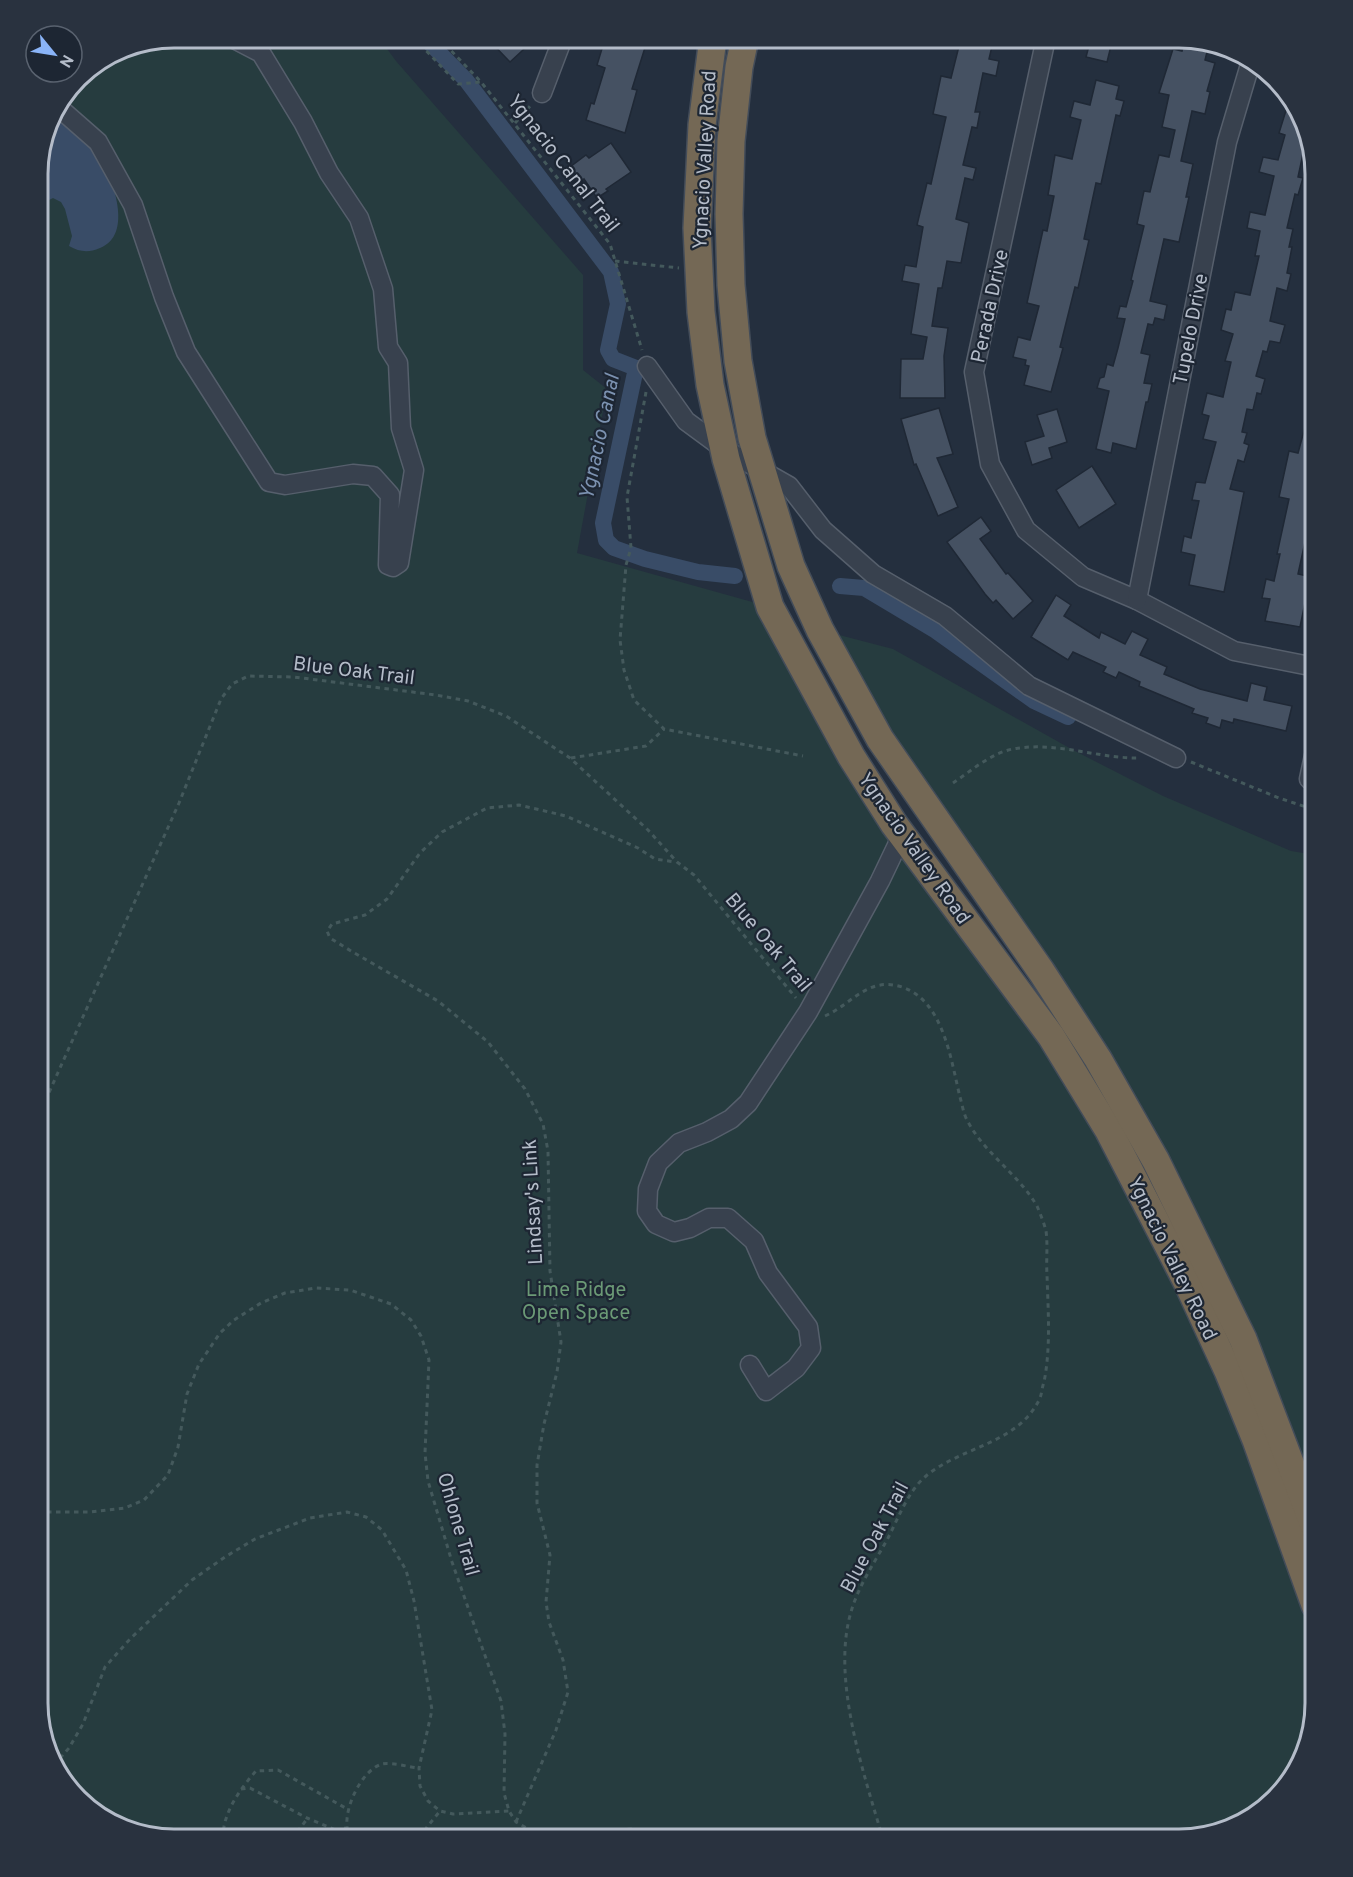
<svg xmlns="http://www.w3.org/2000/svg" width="1353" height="1877" viewBox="0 0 1353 1877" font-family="Overpass,sans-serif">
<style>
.green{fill:#263c3f}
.water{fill:#394c67}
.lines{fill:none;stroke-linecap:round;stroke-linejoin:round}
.canal{stroke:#394c67;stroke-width:16}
.building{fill:#455162;stroke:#1f2835;stroke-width:1.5}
.minor-casing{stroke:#565f6c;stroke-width:21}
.highway-casing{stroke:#434c59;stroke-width:30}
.path{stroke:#44595c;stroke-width:3;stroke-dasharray:4.5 4.5;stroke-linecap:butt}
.minor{stroke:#38414e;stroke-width:18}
.highway{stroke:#746855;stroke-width:27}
.labels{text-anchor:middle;stroke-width:4.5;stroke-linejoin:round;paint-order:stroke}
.street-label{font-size:20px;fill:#b4bcc9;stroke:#1d2633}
.park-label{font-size:20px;fill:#6b9a76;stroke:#1d2633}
.water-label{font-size:21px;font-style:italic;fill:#7c92b1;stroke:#1d2633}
.rim{fill:none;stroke:#b4bcc9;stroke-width:3}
</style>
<rect width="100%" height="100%" fill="#242f3e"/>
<g class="green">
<path d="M 174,38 L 379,38 L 396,61 L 583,275 L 583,370 L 607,389 L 577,553 L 770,607 L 809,679 L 1109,1131 L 1315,1605 L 1315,1704 L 1297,1771 L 1248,1821 L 1180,1839 L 165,1839 L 105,1821 L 56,1772 L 38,1703 L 38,164 L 52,113 L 84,72 L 122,48 Z"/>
<path d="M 820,630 L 893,649 L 1073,750 L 1163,796 L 1291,851 L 1315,855 L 1315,1528 L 1187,1221 Z"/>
</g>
<path class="water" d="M 52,113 C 63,123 94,146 100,157 C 113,179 134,235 100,248 C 88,253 80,252 69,246 L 72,236 L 65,209 L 61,202 L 53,198 L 49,200 L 38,193 L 38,164 Z"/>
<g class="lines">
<g class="canal">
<path d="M 425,38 L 466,80 L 611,272 L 618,304 L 608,350 L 613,359 L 636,368 L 603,523 L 606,540 L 614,548 L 645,559 L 698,572 L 735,576"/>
<path d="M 840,586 L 864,588 L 936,631 L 1034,701 L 1068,717"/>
</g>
</g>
<g class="building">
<path d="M 487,38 L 536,38 L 510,62 Z"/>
<path d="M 618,38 L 648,38 L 632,89 L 637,90 L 625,133 L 586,120 L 591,103 L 594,104 L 605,68 L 597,65 L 604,42 L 616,46 Z"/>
<path d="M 961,38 L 994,38 L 989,59 L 999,61 L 996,76 L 983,73 L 975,112 L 980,112 L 977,128 L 972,127 L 963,165 L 976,168 L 973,180 L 965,178 L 956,219 L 969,223 L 961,263 L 947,261 L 942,288 L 938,288 L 932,326 L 948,328 L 944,356 L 945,398 L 900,398 L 901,359 L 923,359 L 927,337 L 911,334 L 919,284 L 902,281 L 905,265 L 916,267 L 923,227 L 917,225 L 927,183 L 931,184 L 946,117 L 933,114 L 941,76 L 951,78 Z"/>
<path d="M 1091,38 L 1113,38 L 1107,62 L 1086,57 Z"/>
<path d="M 1185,39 L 1191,41 L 1191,39 L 1209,44 L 1205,60 L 1215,63 L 1207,91 L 1210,92 L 1205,114 L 1192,111 L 1181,161 L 1193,164 L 1186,197 L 1189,197 L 1179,242 L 1164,239 L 1150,301 L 1167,305 L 1164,320 L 1155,318 L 1153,325 L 1148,324 L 1141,353 L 1150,355 L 1144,383 L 1152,384 L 1148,402 L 1146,402 L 1136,449 L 1113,443 L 1111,453 L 1096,449 L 1109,391 L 1097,388 L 1100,378 L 1104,377 L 1107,364 L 1113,366 L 1118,348 L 1125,319 L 1117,318 L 1120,306 L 1126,307 L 1133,281 L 1131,280 L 1144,226 L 1137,224 L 1144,191 L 1150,192 L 1159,155 L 1169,157 L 1175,130 L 1162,127 L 1169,95 L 1159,93 L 1173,49 L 1182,51 Z"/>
<path d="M 1096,80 L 1119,86 L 1116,99 L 1124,101 L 1120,116 L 1116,115 L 1101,184 L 1096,183 L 1084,239 L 1089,240 L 1078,288 L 1075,287 L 1060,347 L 1063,348 L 1051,392 L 1024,385 L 1029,366 L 1025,365 L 1026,360 L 1013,357 L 1018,337 L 1030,340 L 1039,306 L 1027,303 L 1043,230 L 1047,231 L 1054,196 L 1048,195 L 1055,155 L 1072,159 L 1081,120 L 1070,117 L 1074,101 L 1090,105 Z"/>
<path d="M 1288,104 L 1298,107 L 1306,140 L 1298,177 L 1303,178 L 1298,195 L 1295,194 L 1287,228 L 1293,229 L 1289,247 L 1292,247 L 1287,273 L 1291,274 L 1287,291 L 1277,288 L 1270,321 L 1285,325 L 1280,343 L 1270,341 L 1267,352 L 1263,351 L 1256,376 L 1265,379 L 1261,394 L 1257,393 L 1253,410 L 1247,409 L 1242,432 L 1247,433 L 1244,443 L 1249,445 L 1244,462 L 1238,460 L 1230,489 L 1244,492 L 1224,592 L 1189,585 L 1195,555 L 1181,552 L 1184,536 L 1191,538 L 1199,501 L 1192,500 L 1196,482 L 1205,483 L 1216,442 L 1203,439 L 1209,416 L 1202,414 L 1207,393 L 1223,397 L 1231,362 L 1225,361 L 1233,334 L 1221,330 L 1226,309 L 1231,310 L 1235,292 L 1250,295 L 1259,256 L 1255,256 L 1260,231 L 1247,228 L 1250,212 L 1265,215 L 1274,176 L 1259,172 L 1263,157 L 1278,160 L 1285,135 L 1279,133 Z"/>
<path d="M 611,143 L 631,172 L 606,189 L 608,191 L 597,198 L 584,179 L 581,182 L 570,167 L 586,155 L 589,158 Z"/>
<path d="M 1311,405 L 1316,405 L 1316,492 L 1311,514 L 1316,515 L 1316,535 L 1307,533 L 1298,574 L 1316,578 L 1316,583 L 1313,594 L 1307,593 L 1300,627 L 1265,621 L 1270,599 L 1262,598 L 1266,579 L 1274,581 L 1280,554 L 1277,554 L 1289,499 L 1279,497 L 1289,451 L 1298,453 Z"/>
<path d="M 939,408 L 953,454 L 937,458 L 958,507 L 938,516 L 916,464 L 914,465 L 901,419 Z"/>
<path d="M 1057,409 L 1067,442 L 1049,448 L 1052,458 L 1032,465 L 1025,442 L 1044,436 L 1037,415 Z"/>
<path d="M 1092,466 L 1116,504 L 1079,528 L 1056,490 Z"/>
<path d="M 981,517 L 991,531 L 980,539 L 1006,574 L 1008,573 L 1033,601 L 1013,619 L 996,600 L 993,603 L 985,594 L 947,542 Z"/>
<path d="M 1056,595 L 1071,605 L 1064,616 L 1099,638 L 1101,632 L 1125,644 L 1132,631 L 1148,639 L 1140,655 L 1167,667 L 1164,674 L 1200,689 L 1247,701 L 1251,683 L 1267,687 L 1264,700 L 1292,706 L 1286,731 L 1234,719 L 1233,723 L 1222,720 L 1220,728 L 1206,723 L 1208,718 L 1192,713 L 1194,709 L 1139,686 L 1140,682 L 1119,672 L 1116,678 L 1103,672 L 1106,667 L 1073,652 L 1068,660 L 1031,637 Z"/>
</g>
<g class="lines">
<defs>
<g id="minor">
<path d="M 1046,38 L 974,372 L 990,464 L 1026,530 L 1083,577 L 1137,600 L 1234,651 L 1315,667"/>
<path d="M 542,93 L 561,43 L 559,38"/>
<path d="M 57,106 L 98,142 L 133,205 L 164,297 L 186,352 L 269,482 L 285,485 L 353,474 L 373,476 L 390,495 L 388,565 L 393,567 L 399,563 L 414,470 L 401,428 L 398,363 L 388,347 L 383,289 L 359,218 L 329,173 L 303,122 L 261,53 L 232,38"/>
<path d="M 647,366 L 686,421 L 724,449 L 789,486 L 823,530 L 873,574 L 945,616 L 1029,686 L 1176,758"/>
<path d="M 1137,600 L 1227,142 L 1249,68 L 1253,62"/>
<path d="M 1309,779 L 1315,751"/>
<path d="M 750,1365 L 766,1391 L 796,1368 L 811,1348 L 808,1327 L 768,1273 L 754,1241 L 728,1218 L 709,1218 L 690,1228 L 674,1232 L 656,1224 L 647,1211 L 648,1189 L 658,1163 L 679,1143 L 707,1132 L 731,1119 L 748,1103 L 808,1012 L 880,881 L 902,835"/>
</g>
<g id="highway">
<path d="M 713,38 L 702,125 L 697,228 L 701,312 L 710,385 L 726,459 L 770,607 L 851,756 L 894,824 L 1051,1036 L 1109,1131 L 1188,1284 L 1228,1371 L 1256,1440 L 1315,1605"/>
<path d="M 745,38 L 739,67 L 731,141 L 729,214 L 731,285 L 738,361 L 752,438 L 791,566 L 820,630 L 880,739 L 1041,971 L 1098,1059 L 1156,1161 L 1243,1339 L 1315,1528"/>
</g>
</defs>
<use href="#minor" class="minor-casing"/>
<use href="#highway" class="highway-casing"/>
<g class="path">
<path d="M 414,38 L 458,84 L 481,82"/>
<path d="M 439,38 L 481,82 L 610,244 L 642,350"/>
<path d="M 515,123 L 531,105"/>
<path d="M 615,261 L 679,268"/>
<path d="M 646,392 L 627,497 L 631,548 L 626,565 L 620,640 L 624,670 L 634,700 L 664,729 L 803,756"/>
<path d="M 571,758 L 646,746 L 664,729"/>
<path d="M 1191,762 L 1279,798 L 1315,810"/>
<path d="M 953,783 C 971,771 991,753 1013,749 C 1055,741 1096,758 1137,758"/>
<path d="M 825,1016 C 852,1004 868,976 902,987 C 944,1001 951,1061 960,1097 C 962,1104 963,1111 966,1118 C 983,1153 1017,1172 1037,1206 C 1040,1213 1044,1223 1046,1231 C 1048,1245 1046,1261 1047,1274 C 1048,1310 1051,1347 1044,1382 C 1042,1387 1042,1393 1040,1398 C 1019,1444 962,1446 926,1476 C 908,1491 898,1519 887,1540 C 874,1563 858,1587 851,1612 C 831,1679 864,1774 883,1839"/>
<path d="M 38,1117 L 179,803 L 221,699 L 232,684 L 248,676 L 294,677 L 436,695 L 468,701 L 506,716 L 570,758 L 648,830 L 677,862 L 694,875 L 796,998"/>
<path d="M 38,1512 L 90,1512 L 125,1508 L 144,1500 L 168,1475 L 178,1447 L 187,1394 L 199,1364 L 220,1333 L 234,1320 L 261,1303 L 285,1293 L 315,1288 L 350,1290 L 391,1304 L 411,1320 L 421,1336 L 429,1360 L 425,1453 L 428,1481 L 452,1562 L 501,1701 L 505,1734 L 504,1793 L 509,1811 L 516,1822 L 535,1833 L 554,1834 L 633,1829 L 677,1839"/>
<path d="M 54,1765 L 69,1748 L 83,1724 L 105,1667 L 130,1639 L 192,1580 L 225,1557 L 255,1539 L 310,1518 L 347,1512 L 366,1517 L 382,1530 L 406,1570 L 414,1601 L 432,1710 L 419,1768 L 420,1786 L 428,1801 L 440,1811 L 453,1814 L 509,1811"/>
<path d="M 241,1789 L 250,1788 L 307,1818 L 343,1833"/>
<path d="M 516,1822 L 556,1730 L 568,1692 L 563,1660 L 549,1622 L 546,1602 L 550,1555 L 537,1503 L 537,1465 L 544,1424 L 557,1372 L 561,1342 L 550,1271 L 548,1151 L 543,1124 L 525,1089 L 488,1042 L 438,1001 L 351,951 L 330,938 L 327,931 L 332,924 L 365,915 L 387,899 L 420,853 L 442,832 L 487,808 L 519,805 L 566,816 L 638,848 L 655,859 L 675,862"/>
<path d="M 223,1839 C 222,1814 240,1789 256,1771 L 278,1770 L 349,1810"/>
<path d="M 292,1839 L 307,1819"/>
<path d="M 340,1839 L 346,1827"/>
<path d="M 351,1839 C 349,1835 347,1830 347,1826 C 345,1806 362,1770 382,1764 C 392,1762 408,1767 419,1768"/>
<path d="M 421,1839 L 427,1827 L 440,1811"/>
</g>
<use href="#minor" class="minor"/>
<use href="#highway" class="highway"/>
</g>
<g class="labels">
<g class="street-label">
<text transform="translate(704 160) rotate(-87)" y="7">Ygnacio Valley Road</text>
<text transform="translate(564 163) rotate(52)" y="7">Ygnacio Canal Trail</text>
<text transform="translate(989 306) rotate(-78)" y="7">Perada Drive</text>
<text transform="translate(1190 329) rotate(-79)" y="7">Tupelo Drive</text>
<text transform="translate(354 670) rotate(7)" y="7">Blue Oak Trail</text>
<text transform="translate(915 848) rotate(55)" y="7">Ygnacio Valley Road</text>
<text transform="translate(769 942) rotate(50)" y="7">Blue Oak Trail</text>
<text transform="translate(532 1202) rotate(-93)" y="7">Lindsay's Link</text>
<text transform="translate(1173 1258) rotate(64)" y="7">Ygnacio Valley Road</text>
<text transform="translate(459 1524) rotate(74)" y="7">Ohlone Trail</text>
<text transform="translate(874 1537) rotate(-62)" y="7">Blue Oak Trail</text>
</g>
<g class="park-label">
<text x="576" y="1296">Lime Ridge<tspan x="576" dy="23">Open Space</tspan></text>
</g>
<g class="water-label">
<text transform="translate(599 437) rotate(-78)" y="7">Ygnacio Canal</text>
</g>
</g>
<path d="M0 0H1353V1877H0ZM174 48H1179A126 126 0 0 1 1305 174V1703A126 126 0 0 1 1179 1829H174A126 126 0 0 1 48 1703V174A126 126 0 0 1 174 48Z" fill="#29323f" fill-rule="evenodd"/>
<path class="rim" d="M174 48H1179A126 126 0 0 1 1305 174V1703A126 126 0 0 1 1179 1829H174A126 126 0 0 1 48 1703V174A126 126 0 0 1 174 48Z"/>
<g transform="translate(54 54) rotate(120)"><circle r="28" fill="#1d2633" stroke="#59626f" stroke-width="1.5"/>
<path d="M0-4.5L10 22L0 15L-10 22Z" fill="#8ab4f8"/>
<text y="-9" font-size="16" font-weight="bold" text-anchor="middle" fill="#b4bcc9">N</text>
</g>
</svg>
